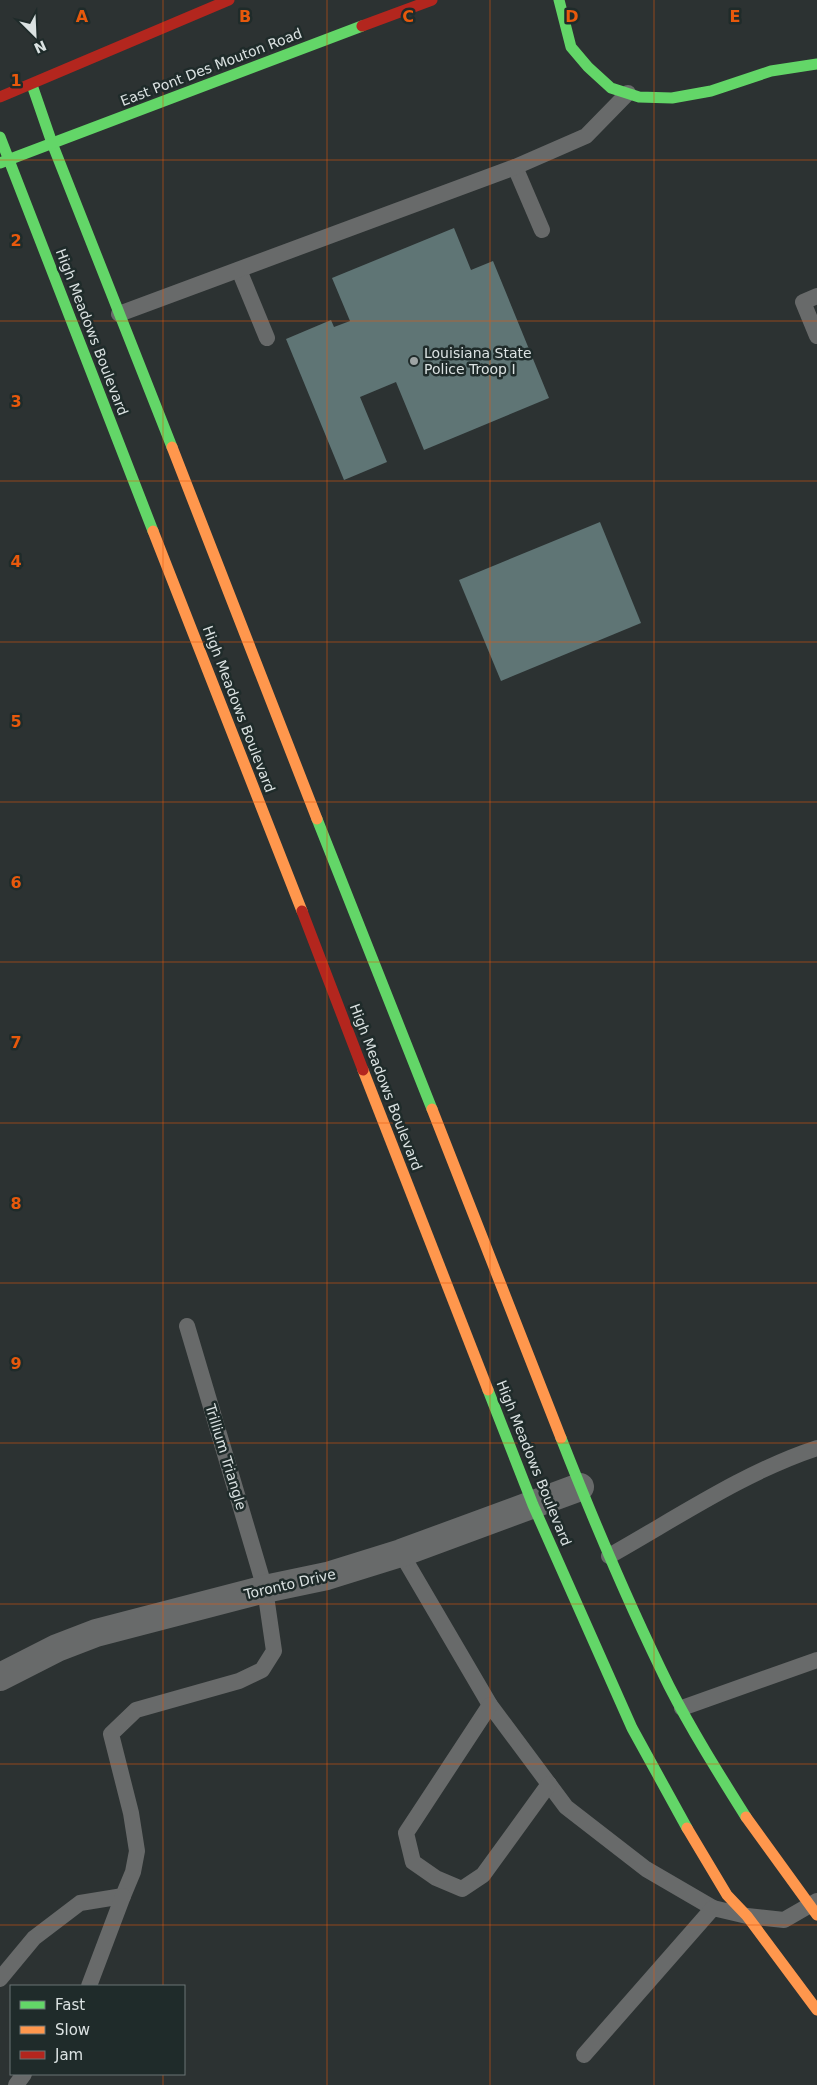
<svg xmlns="http://www.w3.org/2000/svg" width="817" height="2085" viewBox="0 0 817 2085" font-family="'DejaVu Sans',sans-serif">
<style>
.building{fill:#5f7575}
.lines{fill:none;stroke-linecap:round;stroke-linejoin:round}
.lane{stroke:#686a6a;stroke-width:16}
.street{stroke:#686a6a;stroke-width:28}
.fast{stroke:#63d668;stroke-width:11}
.slow{stroke:#ff974d;stroke-width:11}
.jam{stroke:#b3261e;stroke-width:11}
.grid{fill:none;stroke:#e8590c;stroke-width:1;stroke-opacity:0.55}
.poi-dot{fill:#9ea4a4;stroke:#1f2b2a;stroke-width:2}
.labels{text-anchor:middle;stroke-width:5;stroke-linejoin:round;paint-order:stroke}
.street-label{font-size:14px;fill:#dbe2e2;stroke:#1f2b2a}
.poi-label{font-size:14px;fill:#dbe2e2;stroke:#1f2b2a;text-anchor:start}
.grid-label{font-size:16px;text-anchor:middle;font-weight:bold;fill:#e8590c;stroke:#1f2b2a;stroke-width:5;stroke-linejoin:round;paint-order:stroke}
</style>
<rect width="100%" height="100%" fill="#2c3232"/>
<g class="building">
<path d="M 454,228 L 471,270 L 493,261 L 549,398 L 424,450 L 396,382 L 360,397 L 387,462 L 344,480 L 286,339 L 331,320 L 334,327 L 350,321 L 332,278 Z"/>
<path d="M 600,522 L 641,623 L 501,681 L 459,580 Z"/>
</g>
<g class="lines">
<g class="lane">
<path d="M 515,167 L 542,230"/>
<path d="M 239,270 L 267,338"/>
<path d="M 817,296 L 803,302 L 817,336"/>
<path d="M 119,314 L 515,167 L 586,136 L 628,93"/>
<path d="M 401,1553 L 490,1705 L 566,1807 L 646,1869 L 713,1908"/>
<path d="M 609,1556 C 675,1519 746,1471 817,1448"/>
<path d="M 490,1705 L 406,1833 L 413,1862 L 436,1878 L 462,1889 L 483,1875 L 549,1784"/>
<path d="M 682,1708 L 817,1660"/>
<path d="M 0,1979 L 34,1938 L 80,1903 L 123,1896 L 133,1872 L 137,1851 L 131,1813 L 111,1734 L 136,1710 L 239,1681 L 262,1670 L 274,1651 L 265,1589 L 187,1326"/>
<path d="M 89,1986 L 123,1896"/>
<path d="M 584,2055 L 713,1908 L 747,1916 L 784,1920 L 817,1901"/>
<path d="M 16,2085 L 24,2074"/>
</g>
<path class="street" d="M 0,1677 L 57,1648 L 96,1633 L 265,1589 L 327,1576 L 401,1553 L 580,1487"/>
<g class="fast">
<path d="M 559,0 L 571,47 L 588,67 L 611,88 L 639,97 L 672,98 L 711,91 L 771,71 L 817,64"/>
<path d="M 32,85 L 52,143 L 172,447"/>
<path d="M 0,137 L 153,531"/>
<path d="M 0,163 L 362,26"/>
<path d="M 317,819 L 432,1109"/>
<path d="M 488,1390 L 533,1505 L 632,1728 L 687,1828"/>
<path d="M 561,1438 C 594,1522 629,1605 669,1686 C 692,1731 719,1774 746,1817"/>
</g>
<g class="slow">
<path d="M 172,447 L 317,819"/>
<path d="M 153,531 L 302,911"/>
<path d="M 363,1070 L 488,1390"/>
<path d="M 432,1109 L 561,1438"/>
<path d="M 746,1817 L 817,1915"/>
<path d="M 687,1828 L 727,1895 L 747,1916 L 817,2010"/>
</g>
<g class="jam">
<path d="M 362,26 L 432,0"/>
<path d="M 0,97 L 229,0"/>
<path d="M 302,911 L 363,1070"/>
</g>
</g>
<path class="grid" d="M 163,0 L 163,1986M 327,0 L 327,2085M 490,0 L 490,2085M 654,0 L 654,2085M 0,160 L 817,160M 0,321 L 817,321M 0,481 L 817,481M 0,642 L 817,642M 0,802 L 817,802M 0,962 L 817,962M 0,1123 L 817,1123M 0,1283 L 817,1283M 0,1443 L 817,1443M 0,1604 L 817,1604M 0,1764 L 817,1764M 0,1925 L 817,1925M 163,2074 L 163,2085"/>
<circle class="poi-dot" cx="414" cy="361" r="5"/>
<g class="labels">
<g class="street-label">
<text transform="translate(211 67) rotate(-21)" y="5">East Pont Des Mouton Road</text>
<text transform="translate(92 332) rotate(69)" y="5">High Meadows Boulevard</text>
<text transform="translate(239 709) rotate(69)" y="5">High Meadows Boulevard</text>
<text transform="translate(386 1087) rotate(69)" y="5">High Meadows Boulevard</text>
<text transform="translate(226 1457) rotate(73)" y="5">Trillium Triangle</text>
<text transform="translate(534 1463) rotate(68)" y="5">High Meadows Boulevard</text>
<text transform="translate(290 1584) rotate(-13)" y="5">Toronto Drive</text>
</g>
<g class="poi-label">
<text x="424" y="358">Louisiana State<tspan x="424" dy="16">Police Troop I</tspan></text>
</g>
</g>
<g class="grid-label">
<text x="82" y="22">A</text>
<text x="245" y="22">B</text>
<text x="408" y="22">C</text>
<text x="572" y="22">D</text>
<text x="735" y="22">E</text>
<text x="16" y="86">1</text>
<text x="16" y="246">2</text>
<text x="16" y="407">3</text>
<text x="16" y="567">4</text>
<text x="16" y="727">5</text>
<text x="16" y="888">6</text>
<text x="16" y="1048">7</text>
<text x="16" y="1209">8</text>
<text x="16" y="1369">9</text>
</g>
<rect x="10" y="1985" width="175" height="90" fill="#1f2b2a" stroke="#6a7474"/>
<rect x="20" y="2001" width="25" height="8" fill="#63d668" stroke="#6a7474"/>
<text x="55" y="2010" font-size="15" fill="#dbe2e2">Fast</text>
<rect x="20" y="2026" width="25" height="8" fill="#ff974d" stroke="#6a7474"/>
<text x="55" y="2035" font-size="15" fill="#dbe2e2">Slow</text>
<rect x="20" y="2051" width="25" height="8" fill="#b3261e" stroke="#6a7474"/>
<text x="55" y="2060" font-size="15" fill="#dbe2e2">Jam</text>
<g transform="translate(35 35) rotate(156)" stroke="#1f2b2a" stroke-width="4" paint-order="stroke">
<path d="M0-4L9 19L0 12L-9 19Z" fill="#dbe2e2"/>
<text y="-8" font-size="14" font-weight="bold" text-anchor="middle" fill="#dbe2e2">N</text>
</g>
</svg>
